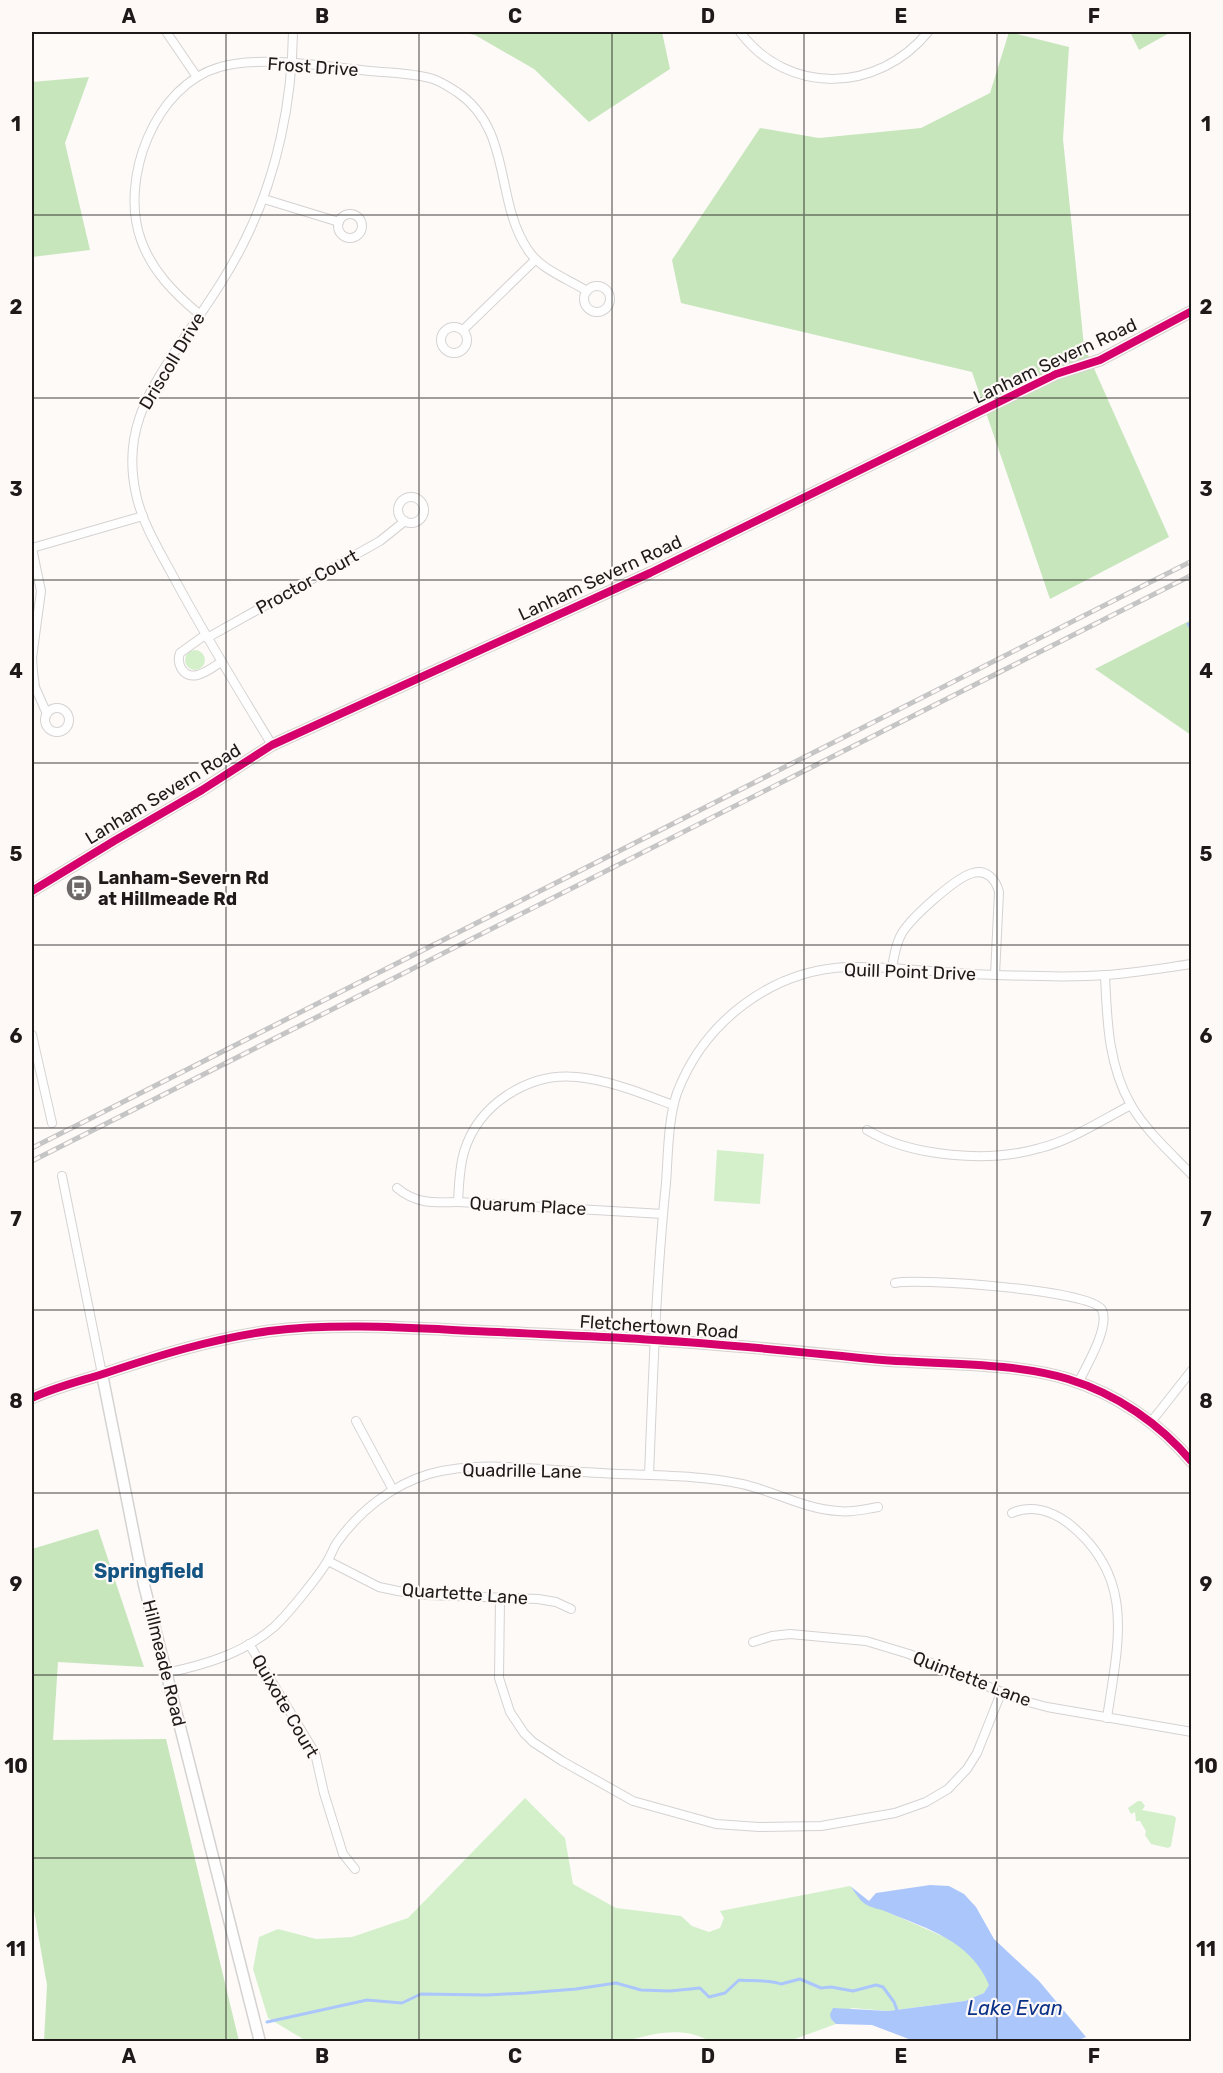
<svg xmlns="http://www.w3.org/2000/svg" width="1223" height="2073" viewBox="0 0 1223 2073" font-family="Rubik,sans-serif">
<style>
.green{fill:#d4f0ca}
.forest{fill:#c7e6bc}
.water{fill:#abc6fb}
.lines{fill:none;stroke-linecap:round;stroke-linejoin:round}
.stream{stroke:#abc6fb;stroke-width:3}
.minor-casing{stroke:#d5d2d1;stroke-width:10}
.tertiary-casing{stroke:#d5d2d1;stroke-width:13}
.secondary-casing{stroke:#d5d2d1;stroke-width:13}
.minor{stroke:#fffefe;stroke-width:8}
.tertiary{stroke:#fffefe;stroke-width:10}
.secondary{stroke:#fffefe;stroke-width:10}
.rail-casing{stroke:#c6c5c5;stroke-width:5}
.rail{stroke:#fef9f7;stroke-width:3;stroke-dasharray:9;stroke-linecap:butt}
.cycleway-casing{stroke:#fef9f7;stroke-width:11}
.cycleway{stroke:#d6006c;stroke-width:8}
.grid{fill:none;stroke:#1d1a19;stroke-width:1.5;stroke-opacity:0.55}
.labels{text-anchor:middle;stroke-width:4.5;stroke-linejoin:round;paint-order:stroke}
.street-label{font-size:18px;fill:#1d1a19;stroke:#fef9f7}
.poi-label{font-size:18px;font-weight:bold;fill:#1d1a19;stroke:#fef9f7;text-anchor:start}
.neighbourhood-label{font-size:20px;font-weight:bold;fill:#145483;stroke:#fef9f7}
.water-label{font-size:20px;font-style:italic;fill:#0c3288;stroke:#fef9f7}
.neatline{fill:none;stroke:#1d1a19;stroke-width:2}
.grid-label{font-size:20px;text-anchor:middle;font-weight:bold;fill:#1d1a19}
</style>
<rect width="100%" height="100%" fill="#fdfaf8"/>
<g class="green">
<circle cx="195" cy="660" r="10"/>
<path d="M 717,1150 L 764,1154 L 760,1204 L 714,1201 Z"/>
<path d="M 525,1798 L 565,1838 L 573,1884 L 616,1908 L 681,1916 L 692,1926 L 709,1932 L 720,1928 L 724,1918 L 720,1911 L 850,1886 L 865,1904 L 881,1909 L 951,1940 L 970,1954 L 983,1969 L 990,1985 L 984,1993 L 965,2001 L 888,2011 L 852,2008 L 831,2019 L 836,2024 L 789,2041 L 709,2041 C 683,2025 650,2034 623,2042 L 308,2042 L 268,2018 L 253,1969 L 259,1937 L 278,1929 L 316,1939 L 352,1937 L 408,1918 Z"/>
<path d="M 1138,1801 L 1141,1801 L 1145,1806 L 1142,1810 L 1174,1816 L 1176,1818 L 1171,1846 L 1168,1848 L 1151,1844 L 1145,1835 L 1146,1831 L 1140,1821 L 1136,1821 L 1135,1812 L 1131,1814 L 1128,1808 Z"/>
</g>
<g class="forest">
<path d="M 459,32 L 662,32 L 670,69 L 589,122 L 534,69 L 475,35 Z"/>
<path d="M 1009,32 L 1069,47 L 1063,139 L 1084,346 L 1169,537 L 1050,599 L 972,372 L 681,303 L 672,260 L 760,128 L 819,138 L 921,128 L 990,93 Z"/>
<path d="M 1130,32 L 1171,32 L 1139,50 Z"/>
<path d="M 89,77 L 65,143 L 90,250 L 32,257 L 32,82 Z"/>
<path d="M 1191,620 L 1191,735 L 1095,669 Z"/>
<path d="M 98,1529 L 144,1667 L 58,1662 L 53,1740 L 166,1739 L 239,2041 L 44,2041 L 47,1985 L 32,1899 L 32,1549 Z"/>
</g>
<path class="water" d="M 930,1885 L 949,1886 L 964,1894 L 976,1907 L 994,1939 L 1039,1981 L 1086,2037 L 1081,2039 L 1082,2042 L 914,2041 L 872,2025 L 836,2024 L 831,2019 L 830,2014 L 833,2008 L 888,2011 L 965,2001 L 984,1993 L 989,1985 C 971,1941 928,1929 887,1912 C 881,1909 871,1908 865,1904 C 860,1901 855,1892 850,1886 L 869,1901 L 876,1893 Z"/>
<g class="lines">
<g class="stream">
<path d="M 1188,624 L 1192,629"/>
<path d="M 267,2022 L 367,2000 L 402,2003 L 421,1994 L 487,1995 L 526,1993 L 576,1989 L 616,1983 L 641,1990 L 670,1991 L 700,1988 L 709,1997 L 725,1993 L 739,1980 C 751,1981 773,1980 781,1984 L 800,1979 L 821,1988 L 831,1987 L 853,1991 L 876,1985 L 883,1987 L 894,2002 L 897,2010"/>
</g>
<defs>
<g id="minor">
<path d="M 740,32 C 788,96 878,93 928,32"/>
<path d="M 167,33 L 197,77"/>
<path d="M 264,199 L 339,222"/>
<circle cx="350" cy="226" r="12"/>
<circle cx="597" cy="299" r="13"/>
<path d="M 199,314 C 174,293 152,271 141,240 C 119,179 155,85 220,67 C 261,55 328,67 370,71 C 390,73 413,73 433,79 C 442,82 449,87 457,92 C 513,130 494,200 528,250 C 540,269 568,279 587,291"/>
<circle cx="454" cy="340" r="13"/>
<path d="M 463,330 L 535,260"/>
<circle cx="411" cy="510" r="13"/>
<path d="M 32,548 L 41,591 L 32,658 L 33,672 L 35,687 L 47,714"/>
<path d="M 32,548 L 143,516"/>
<path d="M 205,635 L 180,653 C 178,658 178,662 181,668 C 191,685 210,669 221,662"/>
<path d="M 207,638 L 380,541 L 405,521"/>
<circle cx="57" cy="720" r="12"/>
<path d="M 272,745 C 238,689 204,634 173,576 C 159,550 142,523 136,494 C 123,435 145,397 176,350 C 200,314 227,278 246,238 C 277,175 292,102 293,32"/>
<path d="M 892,968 C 894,956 896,943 902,933 C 912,917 956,877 973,873 C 987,869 996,880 999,892 L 995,975"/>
<path d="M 1105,975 C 1107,1020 1108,1065 1131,1105 C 1146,1131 1171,1153 1192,1175"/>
<path d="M 32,1035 L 52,1123"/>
<path d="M 867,1130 C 911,1157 990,1163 1040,1148 C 1072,1140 1102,1120 1131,1105"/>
<path d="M 62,1176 L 102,1374"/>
<path d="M 397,1188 C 416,1204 434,1203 458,1202 L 663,1214"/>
<path d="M 458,1202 C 459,1186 459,1169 464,1152 C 478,1105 528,1072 577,1077 C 609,1080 643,1094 673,1105"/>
<path d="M 895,1283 C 920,1278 1093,1290 1102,1310 C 1110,1327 1086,1367 1078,1383"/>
<path d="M 356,1421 L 393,1490"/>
<path d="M 1151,1422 L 1192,1370"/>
<path d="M 649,1475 C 653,1378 656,1280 666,1183 C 668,1156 668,1119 677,1093 C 704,1022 771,970 848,967 C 897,966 947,974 996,975 C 1032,976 1070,978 1106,975 C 1135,973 1163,968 1192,964"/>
<path d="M 1012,1513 C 1031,1504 1052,1511 1068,1523 C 1137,1577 1118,1643 1107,1718"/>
<path d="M 328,1561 L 379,1587 L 398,1591 L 427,1595 L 538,1599 L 556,1602 L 571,1609"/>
<path d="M 500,1598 L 499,1678 L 510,1712 L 524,1733 L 533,1742 L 562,1761 L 633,1801 L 716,1824 L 759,1827 L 821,1826 L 895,1813 L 926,1802 L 948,1789 L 967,1769 L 977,1753 L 1001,1693"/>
<path d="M 753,1642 L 772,1636 L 790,1634 L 866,1641 L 909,1654 L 1021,1700 L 1047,1707 L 1192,1732"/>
<path d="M 249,1644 L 315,1753 L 324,1793 L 343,1854 L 355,1869"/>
<path d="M 166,1673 C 205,1665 244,1653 274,1627 C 288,1614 319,1576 328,1560 C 331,1555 333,1549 336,1544 C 358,1512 392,1485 429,1474 C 484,1459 545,1471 601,1473 C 648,1476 696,1474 742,1484 C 774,1491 804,1509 838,1511 C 852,1513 865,1509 878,1507"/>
</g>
<g id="tertiary">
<path d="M 102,1374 L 144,1585 L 260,2042"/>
<path d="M 32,1398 C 55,1387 81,1381 106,1373 C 160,1355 212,1339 269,1331 C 344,1322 422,1329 498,1332 C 550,1335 602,1336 654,1340 C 727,1344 799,1352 871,1359 C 933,1365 1009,1361 1068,1379 C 1117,1394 1160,1424 1192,1462"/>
</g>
<path id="secondary" d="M 32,891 L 114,841 L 202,790 L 272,745 L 650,573 L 1056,374 L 1100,360 L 1192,311"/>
</defs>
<use href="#minor" class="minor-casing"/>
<use href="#tertiary" class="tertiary-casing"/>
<use href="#secondary" class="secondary-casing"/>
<use href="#minor" class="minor"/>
<use href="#tertiary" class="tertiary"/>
<use href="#secondary" class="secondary"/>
<defs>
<g id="rail">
<path d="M 32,1148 L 1192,561"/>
<path d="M 32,1161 L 1192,575"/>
</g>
</defs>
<use href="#rail" class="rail-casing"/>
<use href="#rail" class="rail"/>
<defs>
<g id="cycleway">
<path d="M 32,891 L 114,841 L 202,790 L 272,745 L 650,573 L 1056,374 L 1100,360 L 1192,311"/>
<path d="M 32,1398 C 55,1387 81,1381 106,1373 C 160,1355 212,1339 269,1331 C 344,1322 422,1329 498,1332 C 550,1335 602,1336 654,1340 C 727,1344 799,1352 871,1359 C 933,1365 1009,1361 1068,1379 C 1117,1394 1160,1424 1192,1462"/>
</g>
</defs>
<use href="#cycleway" class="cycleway-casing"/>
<use href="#cycleway" class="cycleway"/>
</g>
<path class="grid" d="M 226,32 L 226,2042M 419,32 L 419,2042M 612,32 L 612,2042M 804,32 L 804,2042M 997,32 L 997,2042M 32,215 L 1192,215M 32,398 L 1192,398M 32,580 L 1192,580M 32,763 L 1192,763M 32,945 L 1192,945M 32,1128 L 1192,1128M 32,1310 L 1192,1310M 32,1493 L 1192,1493M 32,1675 L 1192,1675M 32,1858 L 1192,1858"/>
<defs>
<symbol id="bus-disc" viewBox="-11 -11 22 22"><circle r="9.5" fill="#6b6867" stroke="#fef9f7"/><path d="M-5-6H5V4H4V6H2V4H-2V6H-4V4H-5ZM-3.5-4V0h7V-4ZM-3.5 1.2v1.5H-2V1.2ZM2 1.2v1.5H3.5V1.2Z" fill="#fff"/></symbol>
</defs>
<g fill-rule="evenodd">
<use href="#bus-disc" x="64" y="873" width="30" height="30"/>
</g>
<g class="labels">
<g class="street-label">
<text transform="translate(313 67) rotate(4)" y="6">Frost Drive</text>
<text transform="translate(172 361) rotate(-59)" y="6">Driscoll Drive</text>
<text transform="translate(1055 361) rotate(-25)" y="6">Lanham Severn Road</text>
<text transform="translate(600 578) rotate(-25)" y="6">Lanham Severn Road</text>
<text transform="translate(307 582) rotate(-29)" y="6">Proctor Court</text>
<text transform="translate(163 794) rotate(-31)" y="6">Lanham Severn Road</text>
<text transform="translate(910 972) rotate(2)" y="6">Quill Point Drive</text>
<text transform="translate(528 1206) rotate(3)" y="6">Quarum Place</text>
<text transform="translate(659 1327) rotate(4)" y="6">Fletchertown Road</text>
<text transform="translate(522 1471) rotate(1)" y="6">Quadrille Lane</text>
<text transform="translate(465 1594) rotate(4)" y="6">Quartette Lane</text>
<text transform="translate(164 1663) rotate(76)" y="6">Hillmeade Road</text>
<text transform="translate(972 1679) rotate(21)" y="6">Quintette Lane</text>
<text transform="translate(285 1706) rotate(60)" y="6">Quixote Court</text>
</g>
<g class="poi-label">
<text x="98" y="884">Lanham-Severn Rd<tspan x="98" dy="21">at Hillmeade Rd</tspan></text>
</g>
<g class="neighbourhood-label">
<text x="149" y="1578">Springfield</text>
</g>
<g class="water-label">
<text x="1015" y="2015">Lake Evan</text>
</g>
</g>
<rect width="1223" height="2073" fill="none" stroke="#fef9f7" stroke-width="66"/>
<rect x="33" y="33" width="1157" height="2007" class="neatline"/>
<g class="grid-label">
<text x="129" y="23">A</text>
<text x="322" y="23">B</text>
<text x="515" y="23">C</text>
<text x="708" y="23">D</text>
<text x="901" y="23">E</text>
<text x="1094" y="23">F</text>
<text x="16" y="131">1</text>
<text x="1206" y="131">1</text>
<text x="16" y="314">2</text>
<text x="1206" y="314">2</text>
<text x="16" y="496">3</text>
<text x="1206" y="496">3</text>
<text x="16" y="678">4</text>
<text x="1206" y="678">4</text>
<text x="16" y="861">5</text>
<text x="1206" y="861">5</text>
<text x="16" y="1043">6</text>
<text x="1206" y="1043">6</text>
<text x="16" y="1226">7</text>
<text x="1206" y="1226">7</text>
<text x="16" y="1408">8</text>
<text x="1206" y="1408">8</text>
<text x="16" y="1591">9</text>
<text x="1206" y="1591">9</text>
<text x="16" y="1773">10</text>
<text x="1206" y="1773">10</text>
<text x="16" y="1956">11</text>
<text x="1206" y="1956">11</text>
<text x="129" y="2063">A</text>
<text x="322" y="2063">B</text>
<text x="515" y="2063">C</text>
<text x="708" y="2063">D</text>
<text x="901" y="2063">E</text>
<text x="1094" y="2063">F</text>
</g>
</svg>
